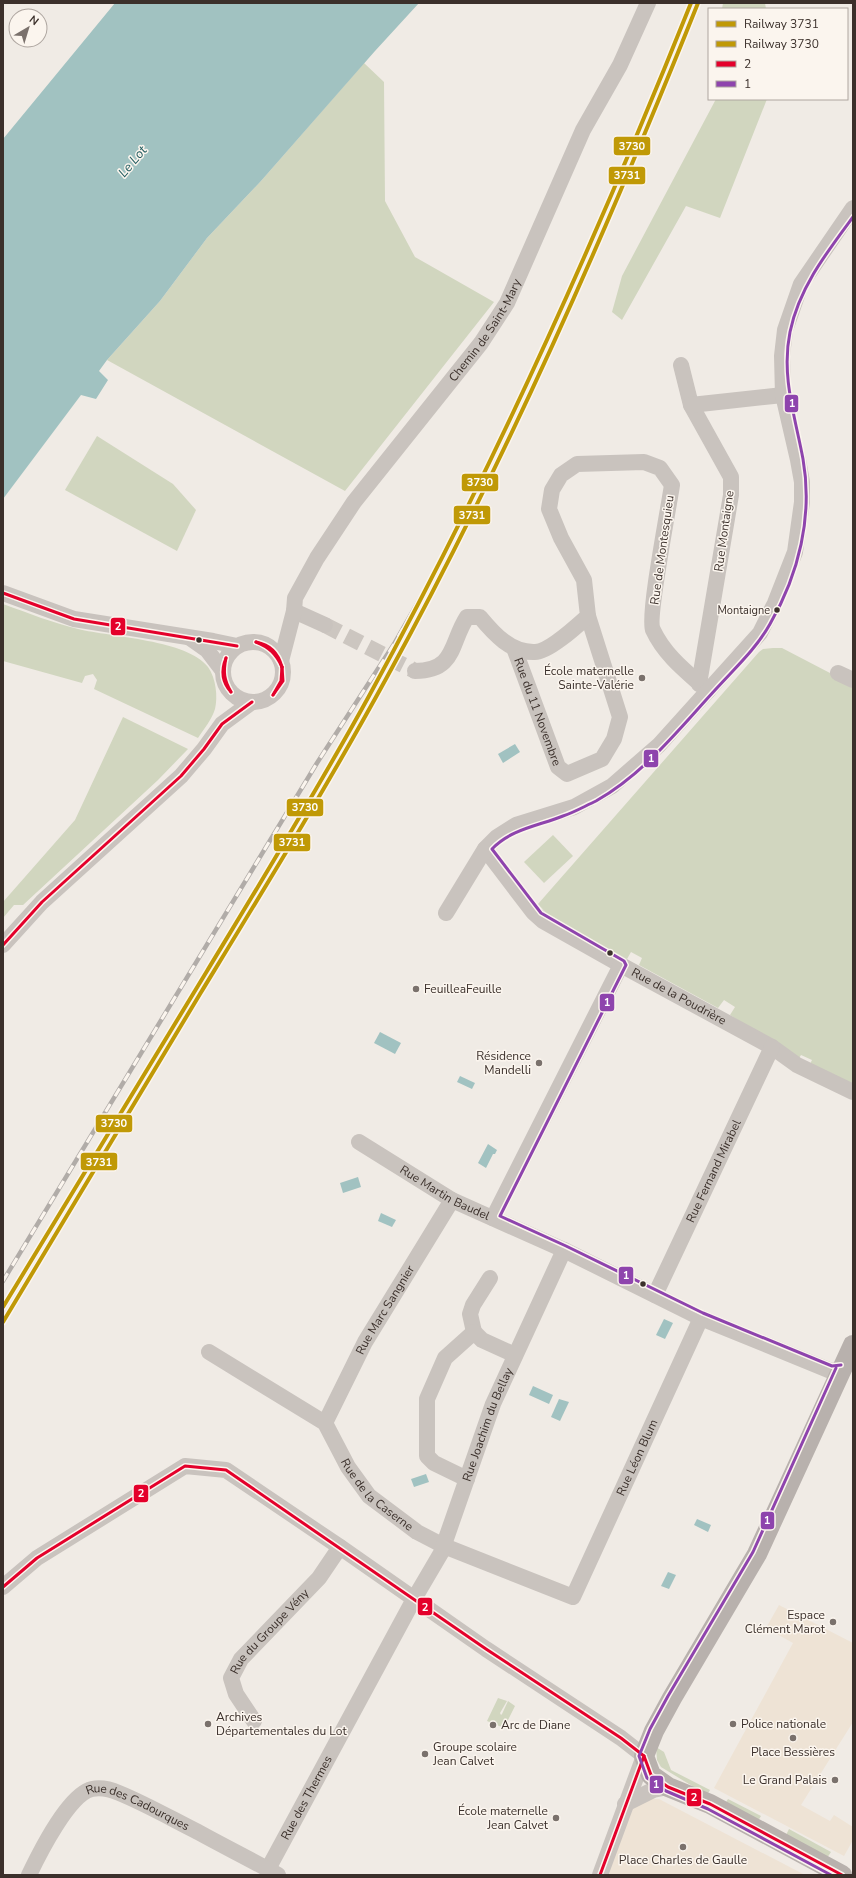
<svg xmlns="http://www.w3.org/2000/svg" width="856" height="1878" viewBox="0 0 856 1878" font-family="'Nunito Sans',sans-serif">
<style>
.green{fill:#d1d6bf}
.plaza{fill:#eee3d5}
.water{fill:#a1c2c1}
.lines{fill:none;stroke-linecap:round;stroke-linejoin:round}
.minor-tunnel{stroke:#ccc6c0;stroke-width:16;stroke-dasharray:16 8;stroke-linecap:butt}
.minor{stroke:#c9c3be;stroke-width:16}
.major{stroke:#b8b1ad;stroke-width:20}
.rail-casing{stroke:#b1aca8;stroke-width:4.5}
.rail{stroke:#fbf5ee;stroke-width:3;stroke-dasharray:9;stroke-linecap:butt}
.bus-1-casing{stroke:#fbf5ee;stroke-width:6}
.bus-2-casing{stroke:#fbf5ee;stroke-width:6}
.bus-1{stroke:#e4002b;stroke-width:3}
.bus-2{stroke:#8e44ad;stroke-width:3}
.rail-1-casing{stroke:#fbf5ee;stroke-width:7}
.rail-2-casing{stroke:#fbf5ee;stroke-width:7}
.rail-1{stroke:#c09906;stroke-width:4}
.rail-2{stroke:#c09906;stroke-width:4}
.bus-dot{fill:#3b302b;stroke:#fbf5ee;stroke-width:1.5}
.poi-dot{fill:#7a716c;stroke:#fbf5ee;stroke-width:1.5}
.labels{text-anchor:middle;stroke-width:3;stroke-linejoin:round;paint-order:stroke}
.bus-label{font-size:11px;fill:#3b302b;stroke:#fbf5ee;text-anchor:end}
.street-label{font-size:12px;fill:#3b302b;stroke:#fbf5ee}
.poi-label{font-size:12px;fill:#3b302b;stroke:#fbf5ee;text-anchor:end}
.water-label{font-size:13px;font-style:italic;fill:#1f5a5e;stroke:#fbf5ee}
.line-badge{stroke:#fbf5ee;stroke-width:1.5}
.badge-label{font-size:11px;text-anchor:middle;font-weight:bold;fill:#fff}
</style>
<rect width="100%" height="100%" fill="#f0ebe5"/>
<g class="green">
<path d="M 723,3 L 765,3 L 766,9 L 722,9 Z"/>
<path d="M 364,63 L 384,82 L 385,201 L 415,257 L 494,302 L 345,491 L 107,360 L 160,301 L 207,238 L 261,181 Z"/>
<path d="M 716,99 L 767,99 L 720,218 L 686,206 L 622,320 L 612,312 L 622,276 Z"/>
<path d="M 97,436 L 173,484 L 196,510 L 177,551 L 65,490 Z"/>
<path d="M 3,604 C 28,613 53,623 78,629 C 111,637 188,640 208,667 C 216,678 218,697 215,709 C 212,719 204,729 198,738 L 94,689 L 97,680 L 93,674 L 85,676 L 82,683 L 3,661 Z"/>
<path d="M 773,648 L 782,648 L 853,685 L 853,1088 L 809,1066 L 812,1060 L 801,1055 L 798,1060 L 730,1015 L 735,1007 L 724,1000 L 718,1008 L 639,965 L 642,958 L 631,952 L 627,959 L 549,916 L 538,904 L 759,652 L 763,649 Z"/>
<path d="M 123,717 L 188,749 L 158,780 L 23,905 L 14,905 L 3,918 L 3,902 L 75,820 Z"/>
<path d="M 553,835 L 573,856 L 544,883 L 524,862 Z"/>
<path d="M 498,1698 L 507,1701 L 500,1713 L 501,1715 L 502,1714 L 508,1701 L 515,1706 L 504,1728 L 487,1721 Z"/>
<path d="M 656,1747 L 664,1752 L 671,1770 L 710,1790 L 707,1795 L 661,1767 L 657,1760 Z"/>
<path d="M 728,1799 L 761,1816 L 758,1821 L 725,1804 Z"/>
<path d="M 789,1829 L 831,1852 L 827,1858 L 786,1835 Z"/>
</g>
<g class="plaza">
<path d="M 779,1605 L 853,1643 L 853,1722 L 801,1805 L 830,1821 L 834,1815 L 853,1827 L 853,1840 L 844,1856 L 714,1788 L 793,1643 L 766,1628 Z"/>
<path d="M 643,1799 L 659,1799 L 805,1875 L 605,1875 L 628,1813 Z"/>
</g>
<g class="water">
<path d="M 115,3 L 419,3 L 375,51 L 261,181 L 207,238 L 160,301 L 107,360 L 99,371 L 108,380 L 96,399 L 81,395 L 3,499 L 3,139 Z"/>
<path d="M 515,744 L 520,752 L 503,763 L 498,754 Z"/>
<path d="M 380,1032 L 401,1043 L 395,1054 L 374,1043 Z"/>
<path d="M 460,1076 L 475,1083 L 472,1089 L 457,1082 Z"/>
<path d="M 488,1144 L 497,1150 L 495,1154 L 493,1154 L 486,1168 L 478,1163 Z"/>
<path d="M 358,1177 L 361,1187 L 343,1193 L 340,1183 Z"/>
<path d="M 381,1213 L 396,1220 L 392,1227 L 378,1221 Z"/>
<path d="M 664,1319 L 673,1323 L 665,1339 L 656,1335 Z"/>
<path d="M 533,1386 L 553,1395 L 549,1404 L 529,1395 Z"/>
<path d="M 559,1399 L 569,1402 L 560,1421 L 551,1417 Z"/>
<path d="M 426,1474 L 429,1482 L 414,1487 L 411,1479 Z"/>
<path d="M 697,1519 L 711,1525 L 708,1532 L 694,1525 Z"/>
<path d="M 668,1572 L 676,1575 L 669,1589 L 661,1586 Z"/>
</g>
<g class="lines">
<path class="minor-tunnel" d="M 325,625 L 415,671"/>
<g class="minor">
<path d="M 681,365 L 691,405 L 731,477 L 731,495 L 699,684"/>
<path d="M 691,405 L 783,395"/>
<path d="M 3,593 L 74,619 L 213,641 L 237,646"/>
<path d="M 294,611 L 325,625"/>
<path d="M 190,638 L 207,650 L 223,671"/>
<circle cx="253" cy="672" r="30"/>
<path id="s1" d="M 514,648 L 558,767 L 567,774 L 602,759 L 614,739 L 620,717 L 588,616"/>
<path id="s2" d="M 281,661 L 294,611 L 295,598 L 317,558 L 354,502 L 481,343 L 507,303 L 583,130 L 620,65 L 648,3"/>
<path d="M 415,671 C 456,671 450,643 467,617 L 480,617 C 494,634 511,653 535,652 C 549,652 578,625 588,616 L 584,580 L 561,538 L 549,509 L 552,490 L 561,475 L 577,464 L 644,462 L 660,468 L 672,485 C 669,506 647,619 653,630 C 665,656 688,673 708,691"/>
<path d="M 838,673 L 853,680"/>
<path id="s3" d="M 485,849 L 533,912 L 543,921 L 621,965 L 772,1047 L 797,1065 L 853,1092"/>
<path d="M 446,913 L 485,849 L 497,837 L 516,825 L 574,807 L 612,786 L 659,745 L 760,633 L 775,603 L 795,552 L 802,502 L 802,482 L 798,460 L 783,395 L 782,356 L 785,330 L 801,284 L 853,208"/>
<path d="M 3,945 L 42,902 L 181,776 L 204,749 L 222,724 L 252,702"/>
<path id="s4" d="M 359,1142 L 452,1200 L 564,1250 L 701,1318 L 831,1371 L 841,1370"/>
<path d="M 493,1218 L 621,965"/>
<path id="s5" d="M 655,1295 L 772,1047"/>
<path d="M 474,1332 L 470,1314 L 473,1305 L 490,1278"/>
<path id="s6" d="M 209,1352 L 325,1423 L 348,1467 L 369,1496 L 417,1532 L 444,1546 L 573,1597 L 701,1318"/>
<path id="s7" d="M 325,1423 L 365,1342 L 452,1200"/>
<path d="M 467,1479 L 434,1463 L 427,1456 L 427,1399 L 445,1358 L 474,1332 L 482,1340 L 515,1355"/>
<path d="M 3,1587 L 37,1558 L 185,1466 L 226,1470 L 340,1547 L 486,1649 L 621,1738 L 644,1756 L 600,1875"/>
<path id="s8" d="M 254,1721 L 236,1694 L 231,1678 L 241,1659 L 319,1578 L 340,1547"/>
<path d="M 625,1804 L 653,1790 L 668,1787"/>
<path id="s9" d="M 268,1869 L 414,1599 L 441,1553 L 493,1404 L 564,1250"/>
<path id="s10" d="M 29,1875 C 39,1854 69,1794 92,1789 C 101,1787 112,1790 119,1793 C 146,1804 172,1819 198,1832 C 225,1847 252,1860 278,1875"/>
</g>
<path class="major" d="M 842,1875 L 710,1804 L 668,1787 L 651,1775 L 644,1756 L 654,1731 L 672,1698 L 757,1554 L 853,1345"/>
<defs>
<path id="rail" d="M 3,1281 L 317,763 L 394,644 L 426,588"/>
</defs>
<use href="#rail" class="rail-casing"/>
<use href="#rail" class="rail"/>
<defs>
<g id="bus-1">
<path d="M 3,593 L 74,619 L 237,646"/>
<path d="M 256,642 C 269,647 276,654 282,667"/>
<path d="M 256,642 C 270,645 278,652 282,667"/>
<path d="M 226,658 C 223,672 224,680 231,692"/>
<path d="M 226,658 C 221,670 222,682 231,692"/>
<path d="M 273,695 L 281,681 L 282,667"/>
<path d="M 273,695 L 283,681 L 282,667"/>
<path d="M 3,945 L 42,902 L 181,776 L 204,749 L 222,724 L 252,702"/>
<path d="M 3,1587 L 37,1558 L 185,1466 L 226,1470 L 486,1649 L 621,1738 L 644,1756 L 651,1775 L 668,1787 L 710,1804 L 842,1875"/>
<path d="M 600,1875 L 644,1756"/>
</g>
<g id="bus-2">
<path d="M 841,1365 L 832,1366 L 703,1313 L 566,1246 L 500,1216 L 626,965 L 624,961 L 541,913 L 492,849 C 511,829 538,826 563,816 C 575,812 585,806 596,801 C 644,774 679,729 716,689 C 735,668 756,649 770,624 C 799,574 813,516 803,459 C 795,416 781,376 790,332 C 799,288 827,252 853,217"/>
<path d="M 831,1875 L 708,1809 L 666,1791 L 647,1778 L 639,1756 L 650,1729 L 668,1696 L 753,1552 L 836,1368"/>
</g>
</defs>
<use href="#bus-1" class="bus-1-casing"/>
<use href="#bus-2" class="bus-2-casing"/>
<use href="#bus-1" class="bus-1"/>
<use href="#bus-2" class="bus-2"/>
<defs>
<path id="rail-1" d="M 3,1322 C 68,1212 134,1103 200,994 C 264,889 328,785 387,677 C 506,460 606,233 698,3"/>
<path id="rail-2" d="M 3,1307 C 71,1195 139,1083 207,971 C 262,880 318,789 369,696 C 492,472 596,240 691,3"/>
</defs>
<use href="#rail-1" class="rail-1-casing"/>
<use href="#rail-2" class="rail-2-casing"/>
<use href="#rail-1" class="rail-1"/>
<use href="#rail-2" class="rail-2"/>
</g>
<g class="bus-dot">
<circle cx="777" cy="610" r="3.5"/>
<circle cx="199" cy="640" r="3.5"/>
<circle cx="610" cy="953" r="3.5"/>
<circle cx="643" cy="1284" r="3.5"/>
</g>
<g class="poi-dot">
<circle cx="642" cy="678" r="4"/>
<circle cx="416" cy="989" r="4"/>
<circle cx="539" cy="1063" r="4"/>
<circle cx="833" cy="1622" r="4"/>
<circle cx="208" cy="1724" r="4"/>
<circle cx="733" cy="1724" r="4"/>
<circle cx="493" cy="1725" r="4"/>
<circle cx="793" cy="1738" r="4"/>
<circle cx="425" cy="1754" r="4"/>
<circle cx="835" cy="1780" r="4"/>
<circle cx="556" cy="1818" r="4"/>
<circle cx="683" cy="1847" r="4"/>
</g>
<g class="labels">
<g class="bus-label">
<text x="770" y="614">Montaigne</text>
</g>
<g class="street-label">
<text dy="4" stroke="none"><textPath href="#s2" startOffset="394">Chemin de Saint-Mary</textPath></text>
<text transform="translate(724 531) rotate(-82)" y="4">Rue Montaigne</text>
<text transform="translate(662 550) rotate(-82)" y="4">Rue de Montesquieu</text>
<text dy="4" stroke="none"><textPath href="#s1" startOffset="68">Rue du 11 Novembre</textPath></text>
<text dy="4" stroke="none"><textPath href="#s3" startOffset="248">Rue de la Poudrière</textPath></text>
<text dy="4" stroke="none"><textPath href="#s5" startOffset="137">Rue Fernand Mirabel</textPath></text>
<text dy="4" stroke="none"><textPath href="#s4" startOffset="100">Rue Martin Baudel</textPath></text>
<text dy="4" stroke="none"><textPath href="#s7" startOffset="128">Rue Marc Sangnier</textPath></text>
<text dy="4" stroke="none"><textPath href="#s9" startOffset="497">Rue Joachim du Bellay</textPath></text>
<text dy="4" stroke="none"><textPath href="#s6" startOffset="604">Rue Léon Blum</textPath></text>
<text dy="4" stroke="none"><textPath href="#s6" startOffset="226">Rue de la Caserne</textPath></text>
<text dy="4" stroke="none"><textPath href="#s8" startOffset="110">Rue du Groupe Vény</textPath></text>
<text dy="4" stroke="none"><textPath href="#s9" startOffset="81">Rue des Thermes</textPath></text>
<text dy="4" stroke="none"><textPath href="#s10" startOffset="158">Rue des Cadourques</textPath></text>
</g>
<g class="poi-label">
<text x="634" y="675">École maternelle<tspan x="634" dy="14">Sainte-Valérie</tspan></text>
<text x="424" y="993" text-anchor="start">FeuilleaFeuille</text>
<text x="531" y="1060">Résidence<tspan x="531" dy="14">Mandelli</tspan></text>
<text x="825" y="1619">Espace<tspan x="825" dy="14">Clément Marot</tspan></text>
<text x="216" y="1721" text-anchor="start">Archives<tspan x="216" dy="14">Départementales du Lot</tspan></text>
<text x="741" y="1728" text-anchor="start">Police nationale</text>
<text x="501" y="1729" text-anchor="start">Arc de Diane</text>
<text x="433" y="1751" text-anchor="start">Groupe scolaire<tspan x="433" dy="14">Jean Calvet</tspan></text>
<text x="793" y="1756" text-anchor="middle">Place Bessières</text>
<text x="827" y="1784">Le Grand Palais</text>
<text x="548" y="1815">École maternelle<tspan x="548" dy="14">Jean Calvet</tspan></text>
<text x="683" y="1864" text-anchor="middle">Place Charles de Gaulle</text>
</g>
<g class="water-label">
<text transform="translate(132 161) rotate(-50)" y="5">Le Lot</text>
</g>
</g>
<g class="line-badge">
<rect x="613" y="136" width="38" height="20" rx="4" fill="#c09906"/>
<rect x="608" y="166" width="38" height="19" rx="4" fill="#c09906"/>
<rect x="784" y="394" width="15" height="19" rx="4" fill="#8e44ad"/>
<rect x="461" y="473" width="38" height="19" rx="4" fill="#c09906"/>
<rect x="453" y="505" width="38" height="20" rx="4" fill="#c09906"/>
<rect x="110" y="617" width="16" height="19" rx="4" fill="#e4002b"/>
<rect x="643" y="749" width="16" height="19" rx="4" fill="#8e44ad"/>
<rect x="286" y="798" width="38" height="19" rx="4" fill="#c09906"/>
<rect x="273" y="833" width="38" height="19" rx="4" fill="#c09906"/>
<rect x="599" y="993" width="16" height="19" rx="4" fill="#8e44ad"/>
<rect x="95" y="1114" width="38" height="19" rx="4" fill="#c09906"/>
<rect x="80" y="1152" width="38" height="19" rx="4" fill="#c09906"/>
<rect x="618" y="1266" width="16" height="19" rx="4" fill="#8e44ad"/>
<rect x="133" y="1484" width="16" height="19" rx="4" fill="#e4002b"/>
<rect x="760" y="1511" width="15" height="19" rx="4" fill="#8e44ad"/>
<rect x="417" y="1597" width="16" height="19" rx="4" fill="#e4002b"/>
<rect x="649" y="1775" width="15" height="19" rx="4" fill="#8e44ad"/>
<rect x="686" y="1788" width="16" height="19" rx="4" fill="#e4002b"/>
</g>
<g class="badge-label">
<text x="632" y="150">3730</text>
<text x="627" y="179">3731</text>
<text x="792" y="407">1</text>
<text x="480" y="486">3730</text>
<text x="472" y="519">3731</text>
<text x="118" y="630">2</text>
<text x="651" y="762">1</text>
<text x="305" y="811">3730</text>
<text x="292" y="846">3731</text>
<text x="607" y="1006">1</text>
<text x="114" y="1127">3730</text>
<text x="99" y="1166">3731</text>
<text x="626" y="1279">1</text>
<text x="141" y="1497">2</text>
<text x="767" y="1524">1</text>
<text x="425" y="1611">2</text>
<text x="656" y="1788">1</text>
<text x="694" y="1801">2</text>
</g>
<rect width="856" height="1878" fill="none" stroke="#3b302b" stroke-width="8"/>
<rect x="708" y="8" width="140" height="92" fill="#fbf5ee" stroke="#aea6a0"/>
<rect x="716" y="21" width="20" height="6" fill="#c09906" stroke="#aea6a0"/>
<text x="744" y="28" font-size="12" fill="#3b302b">Railway 3731</text>
<rect x="716" y="41" width="20" height="6" fill="#c09906" stroke="#aea6a0"/>
<text x="744" y="48" font-size="12" fill="#3b302b">Railway 3730</text>
<rect x="716" y="61" width="20" height="6" fill="#e4002b" stroke="#aea6a0"/>
<text x="744" y="68" font-size="12" fill="#3b302b">2</text>
<rect x="716" y="81" width="20" height="6" fill="#8e44ad" stroke="#aea6a0"/>
<text x="744" y="88" font-size="12" fill="#3b302b">1</text>
<g transform="translate(28 28) rotate(38)"><circle r="19" fill="#fbf5ee" stroke="#aea6a0"/>
<path d="M0-3L7 15L0 10L-7 15Z" fill="#7a716c"/>
<text y="-6" font-size="11" font-weight="bold" text-anchor="middle" fill="#3b302b">N</text>
</g>
</svg>
